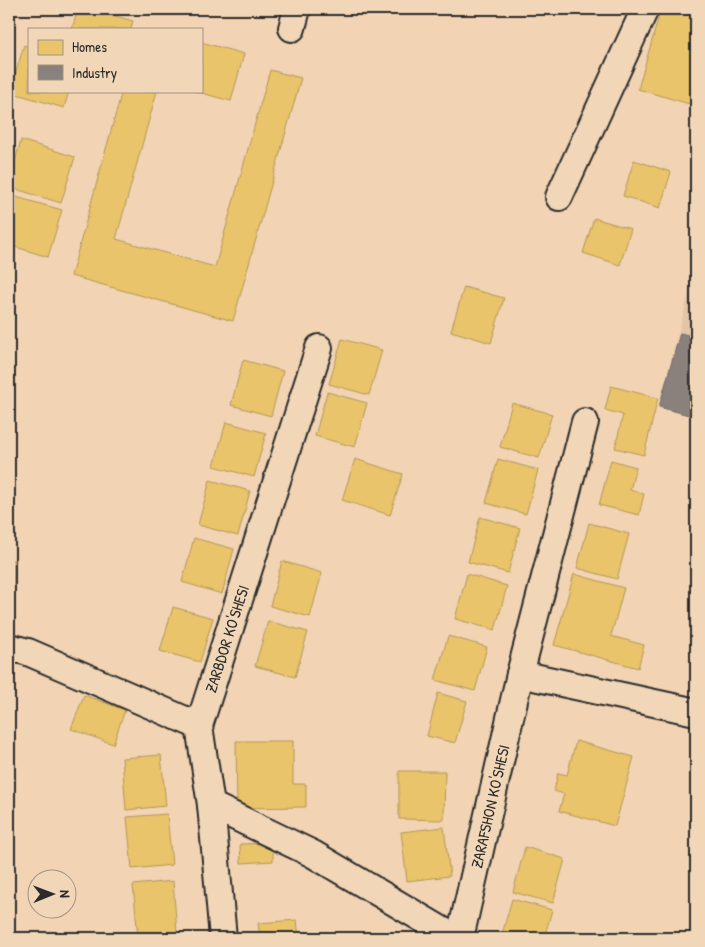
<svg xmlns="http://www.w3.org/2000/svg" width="705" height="947" viewBox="0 0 705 947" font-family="'Patrick Hand',sans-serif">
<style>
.built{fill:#e3c4a6}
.homes{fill:#e9c46a;stroke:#b09657}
.industry{fill:#8a817c;stroke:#6e6764}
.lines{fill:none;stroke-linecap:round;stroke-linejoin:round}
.minor-casing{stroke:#2b2b2b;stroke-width:30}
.minor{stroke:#f1d7b8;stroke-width:26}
.labels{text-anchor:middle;stroke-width:5;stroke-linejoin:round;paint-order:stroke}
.street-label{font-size:16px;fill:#2b2b2b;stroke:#f1d7b8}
</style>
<rect width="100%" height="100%" fill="#f2d4b4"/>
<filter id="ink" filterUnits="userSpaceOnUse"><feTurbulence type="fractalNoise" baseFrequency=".02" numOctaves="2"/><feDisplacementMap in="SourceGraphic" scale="10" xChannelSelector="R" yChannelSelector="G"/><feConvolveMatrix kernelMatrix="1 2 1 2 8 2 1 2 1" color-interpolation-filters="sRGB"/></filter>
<g filter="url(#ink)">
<path class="built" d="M 696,266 L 696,417 L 659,407 Z"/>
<g class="homes">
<path d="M 78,9 L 91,9 L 133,21 L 131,29 L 72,29 Z"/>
<path d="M 661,9 L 696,9 L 696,106 L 638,89 Z"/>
<path d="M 201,42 L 244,54 L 231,101 L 194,91 L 201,91 Z"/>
<path d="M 24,45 L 29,47 L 29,91 L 69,91 L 64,108 L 10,92 Z"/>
<path d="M 270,70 L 301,78 L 233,321 L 71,276 L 122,91 L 157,91 L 116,239 L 215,267 Z"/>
<path d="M 21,140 L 75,157 L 61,203 L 9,187 L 9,182 Z"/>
<path d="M 634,160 L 671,172 L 660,208 L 623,196 Z"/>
<path d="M 9,195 L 62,210 L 48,257 L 9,245 Z"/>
<path d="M 594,218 L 631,229 L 620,265 L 583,253 Z"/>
<path d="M 464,287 L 504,298 L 491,343 L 451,331 Z"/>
<path d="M 342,339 L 382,350 L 369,395 L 329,384 Z"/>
<path d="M 243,360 L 283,371 L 271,416 L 231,405 Z"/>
<path d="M 611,386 L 658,398 L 644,455 L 615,448 L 623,415 L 605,410 Z"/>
<path d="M 327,392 L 367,403 L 355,447 L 315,436 Z"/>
<path d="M 512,403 L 552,414 L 539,458 L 500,447 Z"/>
<path d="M 226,422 L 266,433 L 254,477 L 214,466 Z"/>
<path d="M 355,459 L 403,474 L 390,515 L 342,500 Z"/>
<path d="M 498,459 L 538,470 L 526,514 L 486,503 Z"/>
<path d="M 611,460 L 636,467 L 630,490 L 644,494 L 639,515 L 599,505 Z"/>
<path d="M 210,480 L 250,491 L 238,536 L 198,525 Z"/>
<path d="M 480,517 L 520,528 L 508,573 L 468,562 Z"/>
<path d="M 589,523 L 629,534 L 617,579 L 577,568 Z"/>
<path d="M 194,538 L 234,549 L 222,594 L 182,582 Z"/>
<path d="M 9,560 L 14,560 L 13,599 L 9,599 Z"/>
<path d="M 282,561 L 322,573 L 310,617 L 270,606 Z"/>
<path d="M 467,574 L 507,586 L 495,630 L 455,619 Z"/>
<path d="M 574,574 L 624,588 L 611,636 L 644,645 L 638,668 L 554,645 Z"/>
<path d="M 173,607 L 213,618 L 200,662 L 160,651 Z"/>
<path d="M 268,621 L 308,632 L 295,677 L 255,666 Z"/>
<path d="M 448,636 L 487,647 L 475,691 L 435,680 Z"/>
<path d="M 438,693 L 467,701 L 455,743 L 427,736 Z"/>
<path d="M 84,695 L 125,710 L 113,744 L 71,729 Z"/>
<path d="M 236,741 L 293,741 L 293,784 L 306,784 L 306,807 L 237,808 Z"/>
<path d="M 576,741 L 634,757 L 615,826 L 559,811 L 564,794 L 554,791 L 558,773 L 567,775 Z"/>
<path d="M 161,755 L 166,806 L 126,810 L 122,758 Z"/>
<path d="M 399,771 L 445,771 L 444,820 L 399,819 Z"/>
<path d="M 167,814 L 172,865 L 132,869 L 127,817 Z"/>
<path d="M 444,827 L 450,876 L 407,881 L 401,832 Z"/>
<path d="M 273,843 L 273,861 L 241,863 L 240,844 Z"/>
<path d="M 525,847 L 565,859 L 553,903 L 513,892 Z"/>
<path d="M 173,881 L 177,933 L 138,937 L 133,885 Z"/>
<path d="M 512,899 L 552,910 L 544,938 L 501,938 Z"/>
<path d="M 297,920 L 299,938 L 260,938 L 258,923 Z"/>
</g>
<path class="industry" d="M 680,333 L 696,337 L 696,417 L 659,407 Z"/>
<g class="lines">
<defs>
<g id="minor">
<path d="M 292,28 L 297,9"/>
<path d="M 559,197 L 645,9"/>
<path d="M 9,647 L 28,652 L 199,726"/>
<path d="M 520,674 L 696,712"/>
<path d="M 211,805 L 313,854 L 455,938"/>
<path id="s1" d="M 223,938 L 211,805 L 199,726 L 319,348"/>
<path id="s2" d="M 460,938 L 520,674 L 585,422"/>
</g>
</defs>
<use href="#minor" class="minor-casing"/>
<use href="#minor" class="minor"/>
</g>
</g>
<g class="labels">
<g class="street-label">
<text dy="6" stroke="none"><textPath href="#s1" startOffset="305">ZARBDOR KO'SHESI</textPath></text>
<text dy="6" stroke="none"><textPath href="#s2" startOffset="135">ZARAFSHON KO'SHESI</textPath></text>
</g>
</g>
<rect width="705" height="947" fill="none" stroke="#f1d7b8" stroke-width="30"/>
<rect x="15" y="15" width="675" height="917" fill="none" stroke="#2b2b2b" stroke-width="2" filter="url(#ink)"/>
<rect x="28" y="28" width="175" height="65" fill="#f1d7b8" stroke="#a29280"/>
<rect x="38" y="40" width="25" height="15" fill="#e9c46a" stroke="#a29280"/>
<text x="72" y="52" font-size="15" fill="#2b2b2b">Homes</text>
<rect x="38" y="65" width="25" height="15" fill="#8a817c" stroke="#a29280"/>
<text x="72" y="78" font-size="15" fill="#2b2b2b">Industry</text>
<g transform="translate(52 894) rotate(89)"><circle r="24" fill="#f1d7b8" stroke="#a29280"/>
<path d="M0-4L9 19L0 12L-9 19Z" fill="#2b2b2b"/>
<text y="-8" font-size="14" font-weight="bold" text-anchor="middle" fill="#2b2b2b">N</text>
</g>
</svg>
